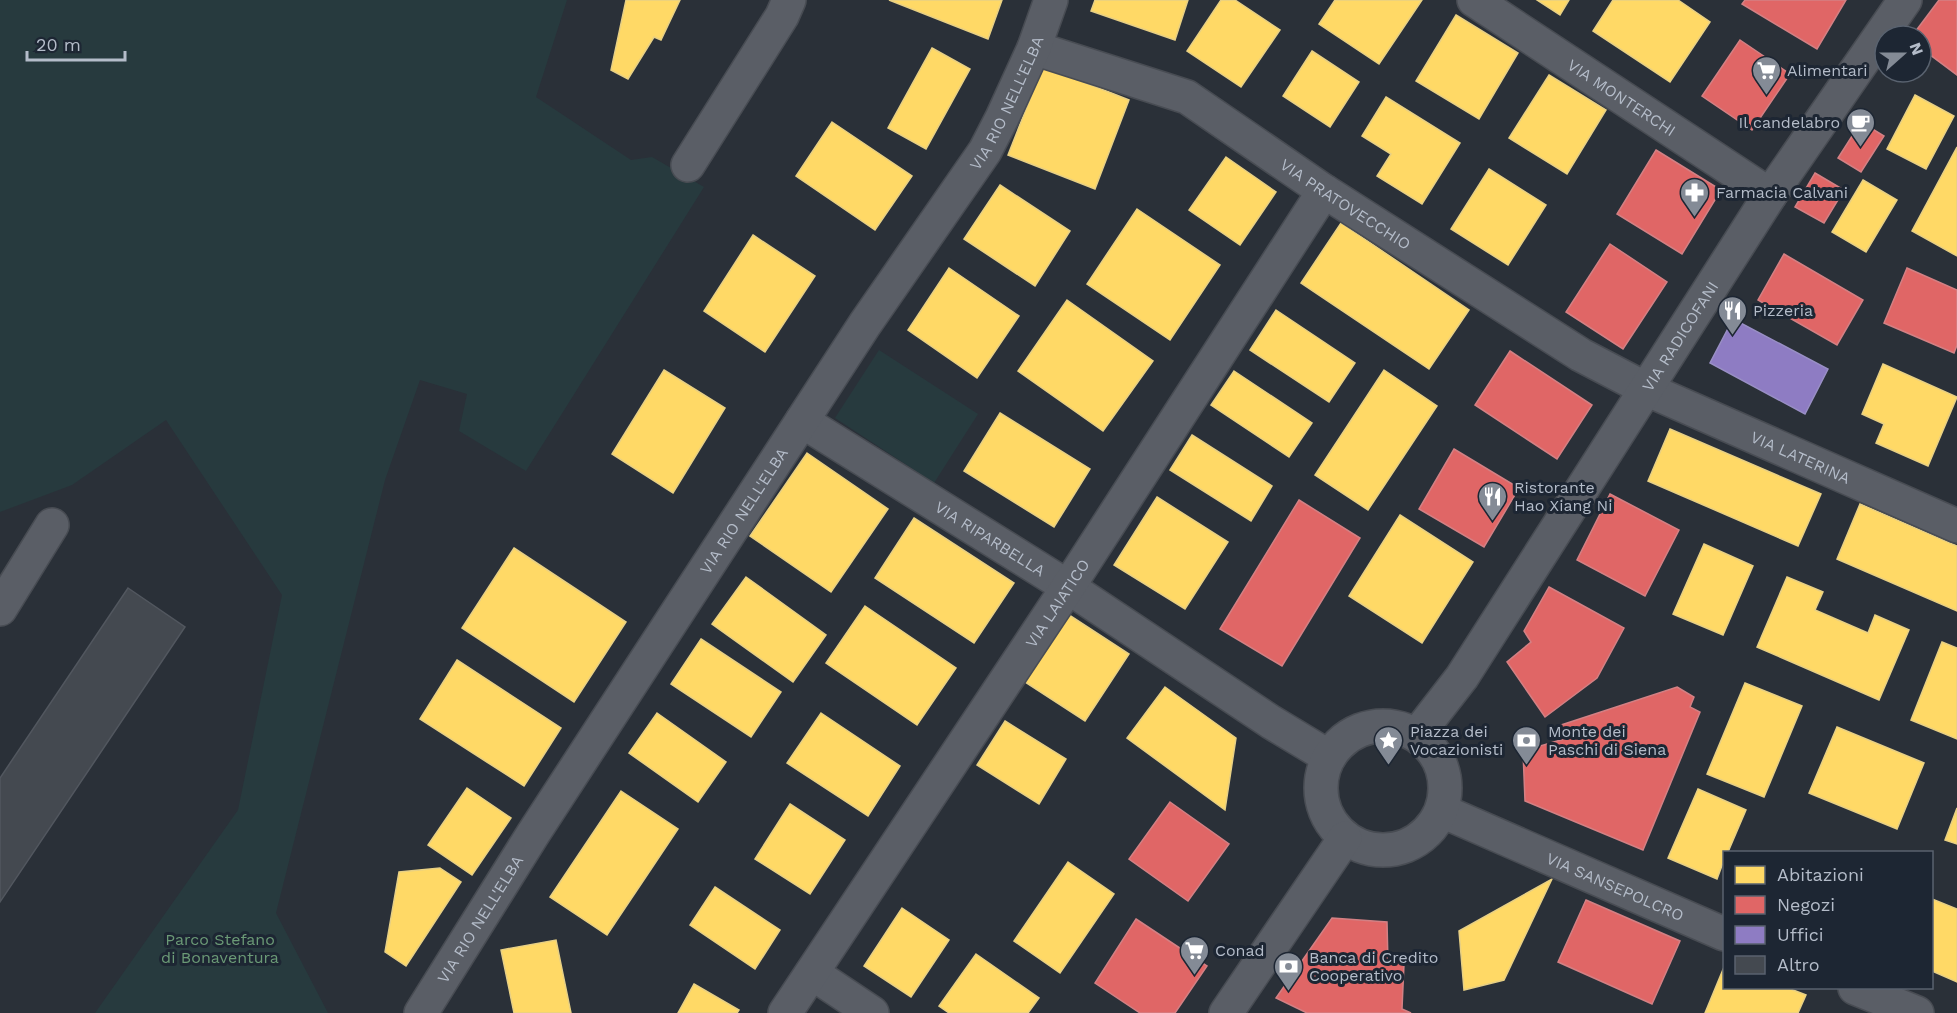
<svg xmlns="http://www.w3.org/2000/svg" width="1957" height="1013" viewBox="0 0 1957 1013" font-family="'Work Sans',sans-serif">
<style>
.green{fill:#273a3e}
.homes{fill:#ffd966;stroke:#e8d084;stroke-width:1.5}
.shops{fill:#e06666;stroke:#d38084;stroke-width:1.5}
.offices{fill:#8e7cc3;stroke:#998fc5;stroke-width:1.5}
.building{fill:#444950;stroke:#52575f;stroke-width:1.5}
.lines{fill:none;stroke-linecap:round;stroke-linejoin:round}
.minor-casing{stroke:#484c53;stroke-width:36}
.tertiary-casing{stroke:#484c53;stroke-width:36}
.minor{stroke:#5a5e66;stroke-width:33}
.tertiary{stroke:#5a5e66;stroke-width:33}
.labels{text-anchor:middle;stroke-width:6;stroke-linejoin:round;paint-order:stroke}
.poi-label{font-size:16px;fill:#b4bcc9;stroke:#1d2633;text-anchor:start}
.street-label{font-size:16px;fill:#b4bcc9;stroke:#1d2633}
.park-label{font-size:16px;fill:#6b9a76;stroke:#1d2633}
</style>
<rect width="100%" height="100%" fill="#2a3038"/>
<g class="green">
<path d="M 0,0 L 567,0 L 536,97 L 631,160 L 652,157 L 704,187 L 526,471 L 459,431 L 467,394 L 420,380 L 385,480 L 276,913 L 328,1013 L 95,1013 L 238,810 L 282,595 L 166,420 L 72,485 L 0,512 Z"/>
<path d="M 879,350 L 978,414 L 934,483 L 835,418 Z"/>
</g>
<g class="homes">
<path d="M 626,0 L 680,0 L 661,40 L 654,37 L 628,79 L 611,70 Z"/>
<path d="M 889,0 L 1002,0 L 988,39 Z"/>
<path d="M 1095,0 L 1188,0 L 1175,40 L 1091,11 Z"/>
<path d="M 1221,0 L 1235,0 L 1280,30 L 1241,87 L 1187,51 Z"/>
<path d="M 1335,0 L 1422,0 L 1379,64 L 1319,24 Z"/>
<path d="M 1537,0 L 1569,0 L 1560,15 Z"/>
<path d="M 1613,0 L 1678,0 L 1710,22 L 1670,82 L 1593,31 Z"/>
<path d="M 1456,15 L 1518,53 L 1479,119 L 1416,81 Z"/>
<path d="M 932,48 L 970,69 L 926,149 L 888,128 Z"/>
<path d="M 1312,51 L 1359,82 L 1330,127 L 1283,96 Z"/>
<path d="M 1043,66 L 1129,100 L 1095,189 L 1008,155 Z"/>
<path d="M 1549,75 L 1606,110 L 1567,174 L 1509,138 Z"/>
<path d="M 1915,95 L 1954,116 L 1926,169 L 1887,149 Z"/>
<path d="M 1386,97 L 1460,143 L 1422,204 L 1377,176 L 1391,154 L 1362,136 Z"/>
<path d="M 832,122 L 912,176 L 875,230 L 796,176 Z"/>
<path d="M 1957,147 L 1957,256 L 1912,231 Z"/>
<path d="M 1226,157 L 1276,192 L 1240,245 L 1189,210 Z"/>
<path d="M 1489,169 L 1546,205 L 1508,265 L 1451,229 Z"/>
<path d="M 1863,180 L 1897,200 L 1866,252 L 1832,232 Z"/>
<path d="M 1000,185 L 1070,231 L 1035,286 L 964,239 Z"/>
<path d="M 1137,209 L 1220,265 L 1170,340 L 1087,284 Z"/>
<path d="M 1341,223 L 1469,310 L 1429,369 L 1301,283 Z"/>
<path d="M 753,235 L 815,276 L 765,352 L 704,311 Z"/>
<path d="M 949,268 L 1019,316 L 977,378 L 908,330 Z"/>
<path d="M 1067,300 L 1153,361 L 1103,431 L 1018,371 Z"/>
<path d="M 1276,310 L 1355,363 L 1329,402 L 1250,350 Z"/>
<path d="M 1883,364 L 1957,397 L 1928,466 L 1876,443 L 1884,424 L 1862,414 Z"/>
<path d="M 664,370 L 725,408 L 673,493 L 612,454 Z"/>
<path d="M 1384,370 L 1437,406 L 1368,510 L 1315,475 Z"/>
<path d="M 1234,371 L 1312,423 L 1289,457 L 1211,405 Z"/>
<path d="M 1000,413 L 1090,469 L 1054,527 L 964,471 Z"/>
<path d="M 1670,429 L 1821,494 L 1798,546 L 1648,481 Z"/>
<path d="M 1192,435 L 1272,486 L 1251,521 L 1170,470 Z"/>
<path d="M 807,453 L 888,509 L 831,592 L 750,536 Z"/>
<path d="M 1157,497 L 1228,542 L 1185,609 L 1114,565 Z"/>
<path d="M 1860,504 L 1957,546 L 1957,611 L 1837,559 Z"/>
<path d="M 1400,515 L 1473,562 L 1422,643 L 1349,596 Z"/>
<path d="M 914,518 L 1014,583 L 974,643 L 875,578 Z"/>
<path d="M 1704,544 L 1753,566 L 1723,635 L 1673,614 Z"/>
<path d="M 514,548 L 626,622 L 574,702 L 462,628 Z"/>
<path d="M 746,577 L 826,635 L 793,682 L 712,624 Z"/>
<path d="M 1787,577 L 1823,592 L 1815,610 L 1868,633 L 1875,615 L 1909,630 L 1879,700 L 1757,647 Z"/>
<path d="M 865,606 L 956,668 L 917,725 L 826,663 Z"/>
<path d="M 1066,613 L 1129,654 L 1085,721 L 1022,680 Z"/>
<path d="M 701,639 L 781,692 L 751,737 L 671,684 Z"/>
<path d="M 1942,642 L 1957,648 L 1957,739 L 1911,720 Z"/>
<path d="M 457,660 L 561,728 L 524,786 L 420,719 Z"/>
<path d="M 1745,683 L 1802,706 L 1764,797 L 1707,774 Z"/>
<path d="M 1165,687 L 1236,738 L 1225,810 L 1127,738 Z"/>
<path d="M 657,713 L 726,762 L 698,802 L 629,753 Z"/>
<path d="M 821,713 L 900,766 L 868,816 L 787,763 Z"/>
<path d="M 1005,721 L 1066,759 L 1039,804 L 977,765 Z"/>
<path d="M 1837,727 L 1924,763 L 1897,829 L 1809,793 Z"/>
<path d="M 467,788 L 511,818 L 472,875 L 428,845 Z"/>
<path d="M 1698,789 L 1746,810 L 1728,852 L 1724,852 L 1724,860 L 1717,879 L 1668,858 Z"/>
<path d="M 621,791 L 678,829 L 607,935 L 550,897 Z"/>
<path d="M 790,804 L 845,840 L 810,894 L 755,859 Z"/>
<path d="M 1957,808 L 1957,844 L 1945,840 Z"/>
<path d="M 1068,862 L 1114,894 L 1060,973 L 1014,941 Z"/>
<path d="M 440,868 L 461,882 L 406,966 L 385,952 L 399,872 Z"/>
<path d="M 1552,879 L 1504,980 L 1464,990 L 1459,931 Z"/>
<path d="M 715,887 L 780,930 L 755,969 L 690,925 Z"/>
<path d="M 1932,899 L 1957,909 L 1957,982 L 1932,971 Z"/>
<path d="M 902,908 L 949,940 L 911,997 L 864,966 Z"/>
<path d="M 556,940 L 571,1013 L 514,1013 L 501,950 Z"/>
<path d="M 976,954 L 1039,998 L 1028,1013 L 949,1013 L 939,1006 Z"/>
<path d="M 1724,967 L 1724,988 L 1788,988 L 1806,995 L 1798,1013 L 1705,1013 Z"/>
<path d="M 694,984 L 739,1010 L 737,1013 L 678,1013 Z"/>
</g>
<g class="shops">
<path d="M 1745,0 L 1846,0 L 1817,49 L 1742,4 Z"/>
<path d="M 1939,0 L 1957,0 L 1957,75 L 1921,48 L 1921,36 L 1912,36 Z"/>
<path d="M 1740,40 L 1790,74 L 1752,130 L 1702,96 Z"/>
<path d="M 1861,122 L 1884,136 L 1861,172 L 1838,158 Z"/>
<path d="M 1656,150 L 1721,190 L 1682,254 L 1617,214 Z"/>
<path d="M 1815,173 L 1844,190 L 1824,223 L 1795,207 Z"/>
<path d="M 1610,244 L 1667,282 L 1623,349 L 1566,312 Z"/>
<path d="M 1784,254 L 1863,300 L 1837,345 L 1758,300 Z"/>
<path d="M 1907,268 L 1957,290 L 1957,345 L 1954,353 L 1884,323 Z"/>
<path d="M 1510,351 L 1592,405 L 1557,459 L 1475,405 Z"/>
<path d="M 1454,449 L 1519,488 L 1484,547 L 1419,509 Z"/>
<path d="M 1610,494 L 1679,530 L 1645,596 L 1577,560 Z"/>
<path d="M 1299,500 L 1360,538 L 1282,666 L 1220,629 Z"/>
<path d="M 1549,587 L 1624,628 L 1597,678 L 1545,717 L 1507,662 L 1531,642 L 1524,631 Z"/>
<path d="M 1677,687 L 1694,697 L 1690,707 L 1700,712 L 1643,850 L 1525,801 L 1523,751 L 1564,739 L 1558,726 Z"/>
<path d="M 1170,802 L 1229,844 L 1188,901 L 1129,859 Z"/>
<path d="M 1586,900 L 1680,941 L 1652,1004 L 1558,962 Z"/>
<path d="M 1332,918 L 1387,922 L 1388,963 L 1404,964 L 1402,1009 L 1411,1013 L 1307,1013 L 1276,998 Z"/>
<path d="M 1136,919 L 1207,966 L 1175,1013 L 1140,1013 L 1095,983 Z"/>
</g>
<path class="offices" d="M 1733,319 L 1828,369 L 1805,414 L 1710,363 Z"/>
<path class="building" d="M 128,588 L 185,627 L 0,902 L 0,778 Z"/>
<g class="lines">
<defs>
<g id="minor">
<path id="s1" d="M 1474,0 L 1770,195"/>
<path id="s2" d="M 1034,48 L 1187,97 L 1324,191 L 1581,355 L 1646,389 L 1957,526"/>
<path d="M 688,165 L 782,16 L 789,0"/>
<path id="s3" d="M 802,421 L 1068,587 L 1271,722 L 1329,757"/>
<path d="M 0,609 L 52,525"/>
<path id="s4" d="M 1442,811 L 1724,934"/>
<path d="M 812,973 L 872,1013"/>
<path d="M 1855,988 L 1917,1013"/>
<path id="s5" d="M 421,1013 L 533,834 L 865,324 L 985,151 L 1002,118 L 1034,48 L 1051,0"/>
<path id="s6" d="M 785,1013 L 1068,587 L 1324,191"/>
</g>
<g id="tertiary">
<circle cx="1383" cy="788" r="62"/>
<path id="s7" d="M 1417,735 L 1462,677 L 1770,195 L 1905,0"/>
<path d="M 1226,1013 L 1345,838"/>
</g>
</defs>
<use href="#minor" class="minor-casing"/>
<use href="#tertiary" class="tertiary-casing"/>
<use href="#minor" class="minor"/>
<use href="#tertiary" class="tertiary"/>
</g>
<defs>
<symbol id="supermarket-pin" viewBox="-11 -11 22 30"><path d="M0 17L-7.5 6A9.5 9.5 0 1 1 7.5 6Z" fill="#848b96" stroke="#1d2633"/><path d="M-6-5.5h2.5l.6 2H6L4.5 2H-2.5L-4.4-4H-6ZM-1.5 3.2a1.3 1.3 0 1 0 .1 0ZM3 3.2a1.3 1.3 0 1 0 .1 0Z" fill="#fff"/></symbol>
<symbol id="cafe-pin" viewBox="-11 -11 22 30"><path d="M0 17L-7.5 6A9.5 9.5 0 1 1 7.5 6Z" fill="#848b96" stroke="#1d2633"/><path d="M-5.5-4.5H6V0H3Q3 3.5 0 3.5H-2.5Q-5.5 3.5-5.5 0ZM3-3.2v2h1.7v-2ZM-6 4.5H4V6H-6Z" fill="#fff"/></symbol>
<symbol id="pharmacy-pin" viewBox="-11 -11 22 30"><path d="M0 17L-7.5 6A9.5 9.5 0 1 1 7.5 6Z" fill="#848b96" stroke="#1d2633"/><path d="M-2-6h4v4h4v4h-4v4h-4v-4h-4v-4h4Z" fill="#fff"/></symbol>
<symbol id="restaurant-pin" viewBox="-11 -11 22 30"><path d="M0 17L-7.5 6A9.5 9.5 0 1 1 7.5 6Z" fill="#848b96" stroke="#1d2633"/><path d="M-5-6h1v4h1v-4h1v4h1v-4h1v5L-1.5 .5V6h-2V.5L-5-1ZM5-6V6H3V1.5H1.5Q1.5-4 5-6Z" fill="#fff"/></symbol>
<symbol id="sight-pin" viewBox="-11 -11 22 30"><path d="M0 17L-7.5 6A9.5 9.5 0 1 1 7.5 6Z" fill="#848b96" stroke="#1d2633"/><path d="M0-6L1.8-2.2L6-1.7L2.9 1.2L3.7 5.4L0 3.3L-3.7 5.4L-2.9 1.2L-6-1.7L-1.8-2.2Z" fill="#fff"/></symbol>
<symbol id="bank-pin" viewBox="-11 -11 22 30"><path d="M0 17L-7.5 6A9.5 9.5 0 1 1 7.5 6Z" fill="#848b96" stroke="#1d2633"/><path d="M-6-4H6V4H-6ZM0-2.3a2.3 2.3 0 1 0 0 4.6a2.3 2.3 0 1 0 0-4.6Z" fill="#fff"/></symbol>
</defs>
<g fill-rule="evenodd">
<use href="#supermarket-pin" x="1750" y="54" width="33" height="45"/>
<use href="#cafe-pin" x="1844" y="106" width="33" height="45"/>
<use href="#pharmacy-pin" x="1678" y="176" width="33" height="45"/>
<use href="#restaurant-pin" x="1716" y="294" width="33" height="45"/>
<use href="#restaurant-pin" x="1476" y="480" width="33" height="45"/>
<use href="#sight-pin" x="1372" y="724" width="33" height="45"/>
<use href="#bank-pin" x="1510" y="724" width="33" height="45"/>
<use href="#supermarket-pin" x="1178" y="934" width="33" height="45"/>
<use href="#bank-pin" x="1272" y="950" width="33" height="45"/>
</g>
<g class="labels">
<g class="poi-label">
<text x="1787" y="76">Alimentari</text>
<text x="1840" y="128" text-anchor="end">Il candelabro</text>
<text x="1716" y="198">Farmacia Calvani</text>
<text x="1753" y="316">Pizzeria</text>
<text x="1514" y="493">Ristorante<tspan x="1514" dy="18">Hao Xiang Ni</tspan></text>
<text x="1410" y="737">Piazza dei<tspan x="1410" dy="18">Vocazionisti</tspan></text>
<text x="1548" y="737">Monte dei<tspan x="1548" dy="18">Paschi di Siena</tspan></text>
<text x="1215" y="956">Conad</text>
<text x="1309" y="963">Banca di Credito<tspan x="1309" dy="18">Cooperativo</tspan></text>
</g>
<g class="street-label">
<text dy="6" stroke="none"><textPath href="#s1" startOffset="177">VIA MONTERCHI</textPath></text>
<text dy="6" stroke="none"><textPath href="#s5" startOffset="1083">VIA RIO NELL'ELBA</textPath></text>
<text dy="6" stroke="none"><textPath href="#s2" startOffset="352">VIA PRATOVECCHIO</textPath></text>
<text dy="6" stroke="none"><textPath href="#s7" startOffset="478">VIA RADICOFANI</textPath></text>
<text dy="6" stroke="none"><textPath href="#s2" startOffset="874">VIA LATERINA</textPath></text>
<text dy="6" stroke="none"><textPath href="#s5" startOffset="597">VIA RIO NELL'ELBA</textPath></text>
<text dy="6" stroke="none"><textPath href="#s3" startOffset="222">VIA RIPARBELLA</textPath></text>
<text dy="6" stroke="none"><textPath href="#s6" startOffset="492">VIA LAIATICO</textPath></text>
<text dy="6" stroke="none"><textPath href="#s4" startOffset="189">VIA SANSEPOLCRO</textPath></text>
<text dy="6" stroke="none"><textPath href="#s5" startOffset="111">VIA RIO NELL'ELBA</textPath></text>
</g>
<g class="park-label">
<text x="220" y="945">Parco Stefano<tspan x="220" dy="18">di Bonaventura</tspan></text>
</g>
</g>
<rect x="1723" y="851" width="210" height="138" fill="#1d2633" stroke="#59626f" stroke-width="1.5"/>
<rect x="1735" y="866" width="30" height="18" fill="#ffd966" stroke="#59626f" stroke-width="1.5"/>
<text x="1777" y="881" font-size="18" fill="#b4bcc9">Abitazioni</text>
<rect x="1735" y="896" width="30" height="18" fill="#e06666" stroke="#59626f" stroke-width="1.5"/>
<text x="1777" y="911" font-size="18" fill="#b4bcc9">Negozi</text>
<rect x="1735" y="926" width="30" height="18" fill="#8e7cc3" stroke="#59626f" stroke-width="1.5"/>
<text x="1777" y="941" font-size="18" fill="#b4bcc9">Uffici</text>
<rect x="1735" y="956" width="30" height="18" fill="#444950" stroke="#59626f" stroke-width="1.5"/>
<text x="1777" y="971" font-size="18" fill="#b4bcc9">Altro</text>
<g transform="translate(1903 54) rotate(69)"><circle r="28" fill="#1d2633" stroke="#59626f" stroke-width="1.5"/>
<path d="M0-4.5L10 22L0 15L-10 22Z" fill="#848b96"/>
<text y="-9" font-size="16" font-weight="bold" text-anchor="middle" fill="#b4bcc9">N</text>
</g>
<path d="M27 51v9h98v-9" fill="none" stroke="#b4bcc9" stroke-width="3"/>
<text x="36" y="51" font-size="18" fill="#b4bcc9" stroke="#1d2633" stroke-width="4.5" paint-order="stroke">20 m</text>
</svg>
